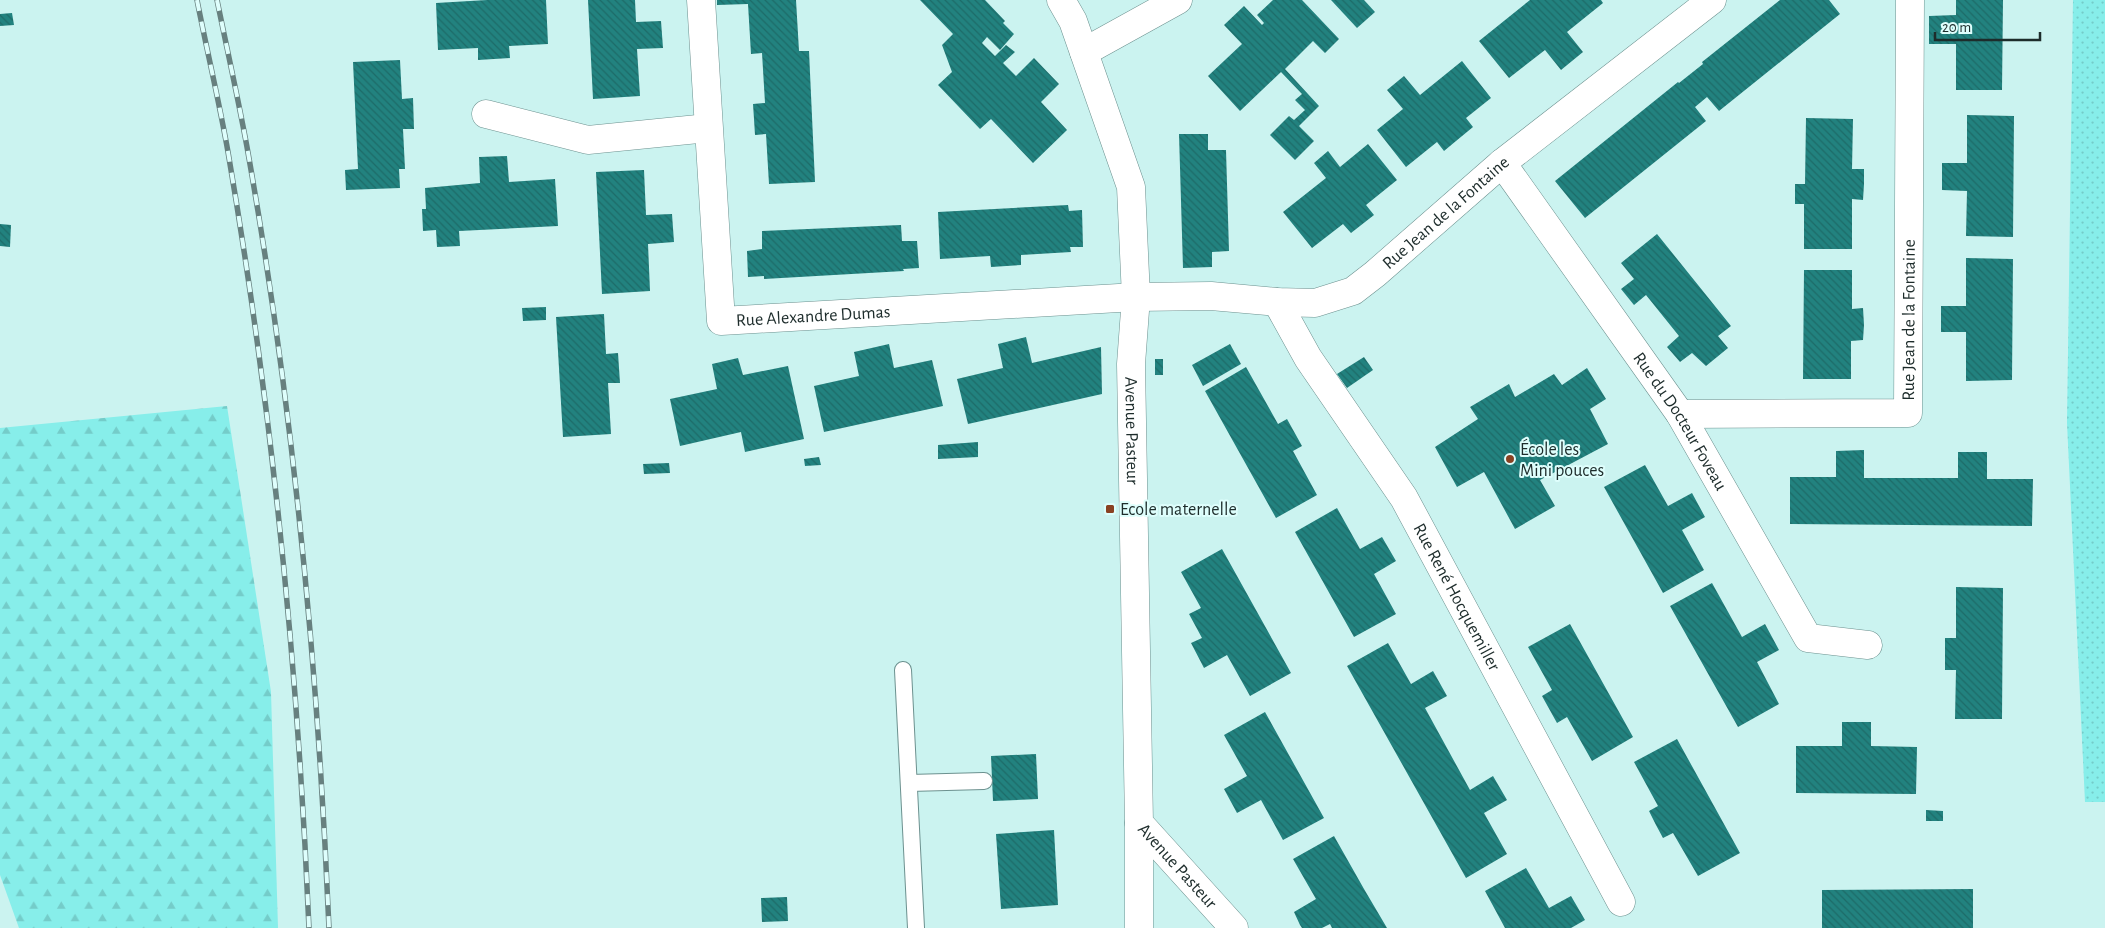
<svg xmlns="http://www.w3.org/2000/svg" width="2105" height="928" viewBox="0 0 2105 928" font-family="'Alegreya Sans',sans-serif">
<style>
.grass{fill:url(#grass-dots)}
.forest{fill:url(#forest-firs)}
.building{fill:url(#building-back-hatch)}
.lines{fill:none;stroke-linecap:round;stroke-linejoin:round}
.service-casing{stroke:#6c918f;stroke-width:18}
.minor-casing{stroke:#6c918f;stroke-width:29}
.service{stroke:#fff;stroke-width:16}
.minor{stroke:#fff;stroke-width:28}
.rail-casing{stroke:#67807f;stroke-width:5.5}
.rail{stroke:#defefc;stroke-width:4;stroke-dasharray:11;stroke-linecap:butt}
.poi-dot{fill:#894122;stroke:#defefc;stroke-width:2}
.labels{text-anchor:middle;stroke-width:4;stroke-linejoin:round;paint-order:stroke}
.street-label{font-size:18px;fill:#1d2c2b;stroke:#defefc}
.poi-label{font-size:18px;fill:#1d2c2b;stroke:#defefc;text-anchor:start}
</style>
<defs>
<pattern id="grass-dots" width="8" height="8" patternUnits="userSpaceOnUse" patternTransform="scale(1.25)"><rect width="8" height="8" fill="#87eeea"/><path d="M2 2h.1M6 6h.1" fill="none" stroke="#74ccc9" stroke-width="1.8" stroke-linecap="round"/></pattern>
<pattern id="forest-firs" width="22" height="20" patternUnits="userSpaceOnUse" patternTransform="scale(1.25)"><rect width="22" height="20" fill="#87eeea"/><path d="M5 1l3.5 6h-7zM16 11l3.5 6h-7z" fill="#74ccc9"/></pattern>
<pattern id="building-back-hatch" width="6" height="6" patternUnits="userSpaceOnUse" patternTransform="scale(1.25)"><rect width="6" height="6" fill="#22827f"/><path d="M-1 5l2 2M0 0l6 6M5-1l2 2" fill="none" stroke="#1d6b68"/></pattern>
</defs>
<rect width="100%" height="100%" fill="#cbf3f0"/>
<path class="grass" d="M 2073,0 L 2105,0 L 2105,802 L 2085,802 L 2067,423 Z"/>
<path class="forest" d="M 227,406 L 271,692 L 278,928 L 19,928 L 0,875 L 0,428 Z"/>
<g class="building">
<path d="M 487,0 L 546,0 L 548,44 L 509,46 L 510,58 L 478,60 L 478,48 L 438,50 L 436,3 Z"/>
<path d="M 588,0 L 635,0 L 636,22 L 661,21 L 663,48 L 637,49 L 640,96 L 593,99 Z"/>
<path d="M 717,0 L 796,0 L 799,51 L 809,51 L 815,182 L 769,184 L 766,134 L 755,135 L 754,119 L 753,104 L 765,103 L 762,53 L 751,54 L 748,4 L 717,5 Z"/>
<path d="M 920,0 L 985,0 L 1005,21 L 1003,23 L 1014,34 L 1000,50 L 987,37 L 982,43 L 995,56 L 1006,45 L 1015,52 L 1003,63 L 1016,76 L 1034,58 L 1059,84 L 1041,102 L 1067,130 L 1033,163 L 991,119 L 980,129 L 938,85 L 952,72 L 942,45 L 953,34 Z"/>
<path d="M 1273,0 L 1302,0 L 1339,39 L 1325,53 L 1313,41 L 1285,69 L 1319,106 L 1299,126 L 1314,141 L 1295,160 L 1270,135 L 1289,116 L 1294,120 L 1305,110 L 1295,100 L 1302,94 L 1281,72 L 1240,111 L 1208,76 L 1242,44 L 1224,25 L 1244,6 L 1262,25 L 1264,23 L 1257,15 Z"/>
<path d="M 1331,0 L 1364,0 L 1375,12 L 1357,28 Z"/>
<path d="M 1530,0 L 1601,0 L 1603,3 L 1567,32 L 1583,52 L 1561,70 L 1545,50 L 1509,78 L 1479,41 Z"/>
<path d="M 1780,0 L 1829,0 L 1840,14 L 1719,111 L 1707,97 L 1695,107 L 1706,121 L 1585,218 L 1555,181 L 1678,82 L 1679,83 L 1703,64 L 1702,62 Z"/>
<path d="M 1956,0 L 2003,0 L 2002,90 L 1956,90 L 1956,44 L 1929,44 L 1929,16 L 1956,15 Z"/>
<path d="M 12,13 L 14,25 L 0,26 L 0,14 Z"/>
<path d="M 400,60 L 402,99 L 413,98 L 414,129 L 403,129 L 405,169 L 399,169 L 400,188 L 346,190 L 345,170 L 358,169 L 353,62 Z"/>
<path d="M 1462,61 L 1491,98 L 1466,118 L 1473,127 L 1456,141 L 1444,151 L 1437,142 L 1406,167 L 1377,130 L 1403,109 L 1387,90 L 1404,76 L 1420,95 Z"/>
<path d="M 1967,115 L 2014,116 L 2013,237 L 1966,236 L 1967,191 L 1942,190 L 1942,163 L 1967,163 Z"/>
<path d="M 1806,118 L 1853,119 L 1852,169 L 1864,169 L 1864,184 L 1863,200 L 1852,199 L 1852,249 L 1804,249 L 1804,204 L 1795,204 L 1795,184 L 1805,184 Z"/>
<path d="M 1179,134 L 1208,134 L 1208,150 L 1226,150 L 1229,251 L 1212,252 L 1212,267 L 1183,268 Z"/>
<path d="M 1368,144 L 1397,180 L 1366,205 L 1374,215 L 1351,233 L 1343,224 L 1312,248 L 1283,212 L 1326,178 L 1314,163 L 1328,151 L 1340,167 Z"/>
<path d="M 507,156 L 509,182 L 555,179 L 558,226 L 459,231 L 460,246 L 437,247 L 436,230 L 423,231 L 422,209 L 426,209 L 425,188 L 480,183 L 479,157 Z"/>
<path d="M 644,170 L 646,215 L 672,214 L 674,242 L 648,244 L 650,291 L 602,294 L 596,172 Z"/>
<path d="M 1068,205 L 1069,211 L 1082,210 L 1083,247 L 1070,247 L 1071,252 L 1021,255 L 1021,265 L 991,267 L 990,256 L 940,259 L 938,212 Z"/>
<path d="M 0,224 L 11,225 L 10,247 L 0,246 Z"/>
<path d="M 901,225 L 902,241 L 917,241 L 919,268 L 903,269 L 904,271 L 764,279 L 764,276 L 748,277 L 747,251 L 762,249 L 762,231 Z"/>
<path d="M 1657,234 L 1731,326 L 1718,336 L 1728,348 L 1706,366 L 1692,353 L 1680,362 L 1667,347 L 1679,336 L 1646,295 L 1634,305 L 1621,289 L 1634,279 L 1621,263 Z"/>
<path d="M 1966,258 L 2013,259 L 2012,380 L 1966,381 L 1966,332 L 1941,332 L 1941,306 L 1966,306 Z"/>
<path d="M 1804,270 L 1852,270 L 1852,309 L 1863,308 L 1864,325 L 1863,340 L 1851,341 L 1851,379 L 1803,379 Z"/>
<path d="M 546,307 L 546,320 L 523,321 L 522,308 Z"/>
<path d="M 604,314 L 606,354 L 618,353 L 620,383 L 608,383 L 611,434 L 563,437 L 556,317 Z"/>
<path d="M 1026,337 L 1032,363 L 1101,347 L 1102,394 L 968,424 L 957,379 L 1003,368 L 998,344 Z"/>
<path d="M 889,344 L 894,368 L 932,360 L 943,406 L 824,432 L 814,386 L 859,376 L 854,352 Z"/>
<path d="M 1230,344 L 1241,364 L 1203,386 L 1192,365 Z"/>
<path d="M 1364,357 L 1373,370 L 1347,388 L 1337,374 Z"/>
<path d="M 738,358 L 743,375 L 788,366 L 804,439 L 745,452 L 741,432 L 680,446 L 670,399 L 717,389 L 712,364 Z"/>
<rect x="1155" y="359" width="8" height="16"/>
<path d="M 1246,367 L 1278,424 L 1287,419 L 1302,446 L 1293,451 L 1317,495 L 1276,518 L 1205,391 Z"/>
<path d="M 1587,368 L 1606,399 L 1590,409 L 1608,444 L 1540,480 L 1555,506 L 1515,529 L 1484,472 L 1457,487 L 1435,447 L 1478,419 L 1470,407 L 1509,384 L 1515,397 L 1554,374 L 1562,385 Z"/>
<path d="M 978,442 L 978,457 L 938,459 L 938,445 Z"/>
<path d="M 1864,450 L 1864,478 L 1958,478 L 1958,452 L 1987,452 L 1987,479 L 2033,479 L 2032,526 L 1790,524 L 1790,477 L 1836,477 L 1836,451 Z"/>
<path d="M 819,457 L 821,465 L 805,466 L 804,459 Z"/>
<path d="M 669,463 L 670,473 L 644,474 L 643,464 Z"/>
<path d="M 1645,465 L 1668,506 L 1692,493 L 1705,517 L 1682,530 L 1704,570 L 1663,593 L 1604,487 Z"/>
<path d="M 1337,508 L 1360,549 L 1382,537 L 1396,561 L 1374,574 L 1396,614 L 1354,637 L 1295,532 Z"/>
<path d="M 1222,549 L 1291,673 L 1250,696 L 1227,655 L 1204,668 L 1191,643 L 1202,638 L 1189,614 L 1201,608 L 1181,572 Z"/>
<path d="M 1712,583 L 1742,637 L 1765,624 L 1779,650 L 1757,662 L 1779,704 L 1738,727 L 1670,606 Z"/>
<path d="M 1956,587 L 2003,588 L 2002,719 L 1955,719 L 1956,670 L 1945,670 L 1945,638 L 1956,638 Z"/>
<path d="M 1570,624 L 1633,737 L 1592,761 L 1567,717 L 1557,723 L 1542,696 L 1552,690 L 1528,647 Z"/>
<path d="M 1388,643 L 1411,684 L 1433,671 L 1447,696 L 1425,708 L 1470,790 L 1493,776 L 1507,800 L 1484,813 L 1507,854 L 1466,878 L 1347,666 Z"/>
<path d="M 1265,712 L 1324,818 L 1283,840 L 1261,800 L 1237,813 L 1224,789 L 1247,776 L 1224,735 Z"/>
<path d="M 1842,722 L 1871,722 L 1871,746 L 1917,747 L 1916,794 L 1796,793 L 1796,746 L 1842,746 Z"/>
<path d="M 1677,739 L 1740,853 L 1698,876 L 1673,833 L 1663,838 L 1656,825 L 1649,811 L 1658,806 L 1634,762 Z"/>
<path d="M 1036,754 L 1038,799 L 993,801 L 991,756 Z"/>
<path d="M 1926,810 L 1943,811 L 1943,821 L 1926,821 Z"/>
<path d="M 1054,830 L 1058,905 L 1001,909 L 996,834 Z"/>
<path d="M 1334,836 L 1364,889 L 1387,928 L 1332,928 L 1330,924 L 1322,928 L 1302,928 L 1300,925 L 1294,912 L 1316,899 L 1293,859 Z"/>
<path d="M 1526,868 L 1549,908 L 1571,896 L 1585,920 L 1571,928 L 1505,928 L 1485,891 Z"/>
<path d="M 1973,889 L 1973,928 L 1822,928 L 1822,890 Z"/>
<path d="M 787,897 L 788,921 L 762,922 L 761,898 Z"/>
</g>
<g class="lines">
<defs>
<g id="service">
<path d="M 903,670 L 916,928"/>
<path d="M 909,783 L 984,781"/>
</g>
<g id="minor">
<path id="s1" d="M 701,0 L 721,321 L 1136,297 L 1211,296 L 1277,302 L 1315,303 L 1353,291 L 1375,274 L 1502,163 L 1712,0"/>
<path id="s2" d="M 1061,0 L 1073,21 L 1131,187 L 1136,297 L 1131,364 L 1139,823 L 1234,928"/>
<path d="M 1084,52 L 1178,0"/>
<path d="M 486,114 L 588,140 L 708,128"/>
<path id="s3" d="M 1502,163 L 1680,414 L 1808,638 L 1868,645"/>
<path id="s4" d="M 1277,302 L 1308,358 L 1404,498 L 1621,902"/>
<path id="s5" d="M 1680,414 L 1908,413 L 1910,0"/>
<path d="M 1139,928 L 1139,823"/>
</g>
</defs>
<use href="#service" class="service-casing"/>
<use href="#minor" class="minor-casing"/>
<use href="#service" class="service"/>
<use href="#minor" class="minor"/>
<defs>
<g id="rail">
<path d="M 197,0 C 207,51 219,101 228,152 C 272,409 298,668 309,928"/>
<path d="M 217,0 C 227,49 238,98 247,147 C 293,405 318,667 329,928"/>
</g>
</defs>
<use href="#rail" class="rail-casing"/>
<use href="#rail" class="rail"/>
</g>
<g class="poi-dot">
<circle cx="1510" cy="459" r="5"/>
<rect x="1105" y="504" width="10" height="10" rx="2.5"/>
</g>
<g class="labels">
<g class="street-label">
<text dy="6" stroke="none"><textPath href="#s1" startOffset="1078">Rue Jean de la Fontaine</textPath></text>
<text dy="6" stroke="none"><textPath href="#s1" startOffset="414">Rue Alexandre Dumas</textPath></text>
<text dy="6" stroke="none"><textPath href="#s5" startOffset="321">Rue Jean de la Fontaine</textPath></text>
<text dy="6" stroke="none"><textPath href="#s3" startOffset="314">Rue du Docteur Foveau</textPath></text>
<text dy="6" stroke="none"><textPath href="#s2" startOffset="444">Avenue Pasteur</textPath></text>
<text dy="6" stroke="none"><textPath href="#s4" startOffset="346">Rue René Hocquemiller</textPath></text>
<text dy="6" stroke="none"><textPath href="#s2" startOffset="894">Avenue Pasteur</textPath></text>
</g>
<g class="poi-label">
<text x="1520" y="455">École les<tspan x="1520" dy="21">Mini pouces</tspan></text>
<text x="1120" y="515">Ecole maternelle</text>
</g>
</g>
<path d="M1935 32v8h105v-8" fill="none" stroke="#1d2c2b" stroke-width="2.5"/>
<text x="1942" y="32" font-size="15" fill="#1d2c2b" stroke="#defefc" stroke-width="4" paint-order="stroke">20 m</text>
</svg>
